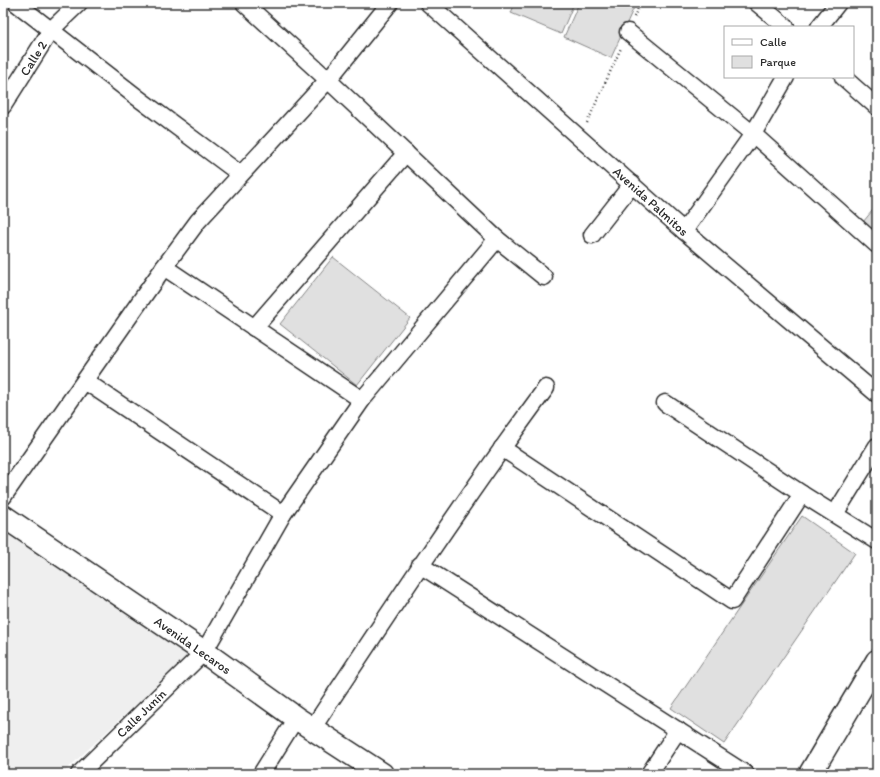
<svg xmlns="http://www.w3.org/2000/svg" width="880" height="777" viewBox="0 0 880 777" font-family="Itim,sans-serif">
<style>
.built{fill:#efefef}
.green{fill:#e0e0e0;stroke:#868686}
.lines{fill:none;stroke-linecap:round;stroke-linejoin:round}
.street-casing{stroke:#2b2b2b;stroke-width:19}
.secondary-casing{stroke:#2b2b2b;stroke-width:25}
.path{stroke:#2b2b2b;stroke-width:2.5;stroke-dasharray:1 3;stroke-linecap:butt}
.street{stroke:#fff;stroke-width:16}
.secondary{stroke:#fff;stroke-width:22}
.labels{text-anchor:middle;stroke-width:4;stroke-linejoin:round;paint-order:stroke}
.street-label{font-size:13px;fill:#2b2b2b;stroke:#fff}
</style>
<rect width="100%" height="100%" fill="#fff"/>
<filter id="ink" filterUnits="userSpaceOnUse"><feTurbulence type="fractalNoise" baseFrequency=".025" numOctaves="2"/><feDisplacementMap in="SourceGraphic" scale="8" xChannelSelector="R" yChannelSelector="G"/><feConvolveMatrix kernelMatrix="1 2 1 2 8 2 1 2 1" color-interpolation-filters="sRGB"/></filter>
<g filter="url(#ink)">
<path class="built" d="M 3,501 L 189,631 L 189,654 L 62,774 L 3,774 Z"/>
<g class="green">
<path d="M 515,3 L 574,3 L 561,34 L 511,13 Z"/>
<path d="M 579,3 L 636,3 L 611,58 L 564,37 Z"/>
<path d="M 877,205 L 877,234 L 863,222 Z"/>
<path d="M 333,257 L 410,318 L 357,385 L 280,324 Z"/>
<path d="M 802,516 L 855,553 L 724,744 L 671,708 Z"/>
</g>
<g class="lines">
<defs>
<g id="street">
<path d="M 16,3 L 138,98 L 240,174"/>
<path d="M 244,3 L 328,80 L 497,239 L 544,277"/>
<path d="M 428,3 L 684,231 L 877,394"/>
<path d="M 757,3 L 786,27"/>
<path d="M 819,27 L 838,3"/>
<path d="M 628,32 L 753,134 L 877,245"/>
<path d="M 843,77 L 877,107"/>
<path d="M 3,106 L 51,30 L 79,3"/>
<path d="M 684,231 L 753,134 L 786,77"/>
<path d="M 592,235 L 632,184"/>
<path d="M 164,267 L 362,400"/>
<path d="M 254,328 L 406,153"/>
<path d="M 85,381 L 283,514"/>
<path d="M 665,403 L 802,494 L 877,541"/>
<path d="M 502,448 L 732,601 L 802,494"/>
<path d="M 3,497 L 164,267 L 198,221 L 328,80 L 390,3"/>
<path d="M 835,514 L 877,446"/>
<path d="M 420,565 L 746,774"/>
<path d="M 312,729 C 388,614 464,499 546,388"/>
<path d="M 79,774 L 204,652 L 283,514 L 362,400 L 497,239"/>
<path d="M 261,774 L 296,718"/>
<path d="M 649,774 L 678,730"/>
</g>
<g id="secondary">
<path d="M 3,516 L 204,652 L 296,718 L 382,774"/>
<path d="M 810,774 L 877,661"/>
</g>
</defs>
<use href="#street" class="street-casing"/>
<use href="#secondary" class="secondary-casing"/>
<g class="path">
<path d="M 634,17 L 640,3"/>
<path d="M 587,123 L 621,48"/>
</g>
<use href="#street" class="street"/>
<use href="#secondary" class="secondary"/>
</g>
</g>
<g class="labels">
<g class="street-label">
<text transform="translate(33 58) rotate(-58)" y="5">Calle 2</text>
<text transform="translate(651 201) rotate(42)" y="5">Avenida Palmitos</text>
<text transform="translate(193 645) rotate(35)" y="5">Avenida Lecaros</text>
<text transform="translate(141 713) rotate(-44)" y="5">Calle Junín</text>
</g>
</g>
<rect width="880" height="777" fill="none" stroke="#fff" stroke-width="16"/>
<rect x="8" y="8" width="864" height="761" fill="none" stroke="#2b2b2b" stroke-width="1.5" filter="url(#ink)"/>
<rect x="724" y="26" width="130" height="52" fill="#ffffff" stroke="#aaaaaa"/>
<rect x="732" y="39" width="20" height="6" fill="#ffffff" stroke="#aaaaaa"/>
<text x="760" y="46" font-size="12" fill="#2b2b2b">Calle</text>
<rect x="732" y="56" width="20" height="12" fill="#e0e0e0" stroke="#aaaaaa"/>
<text x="760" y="66" font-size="12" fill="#2b2b2b">Parque</text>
</svg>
